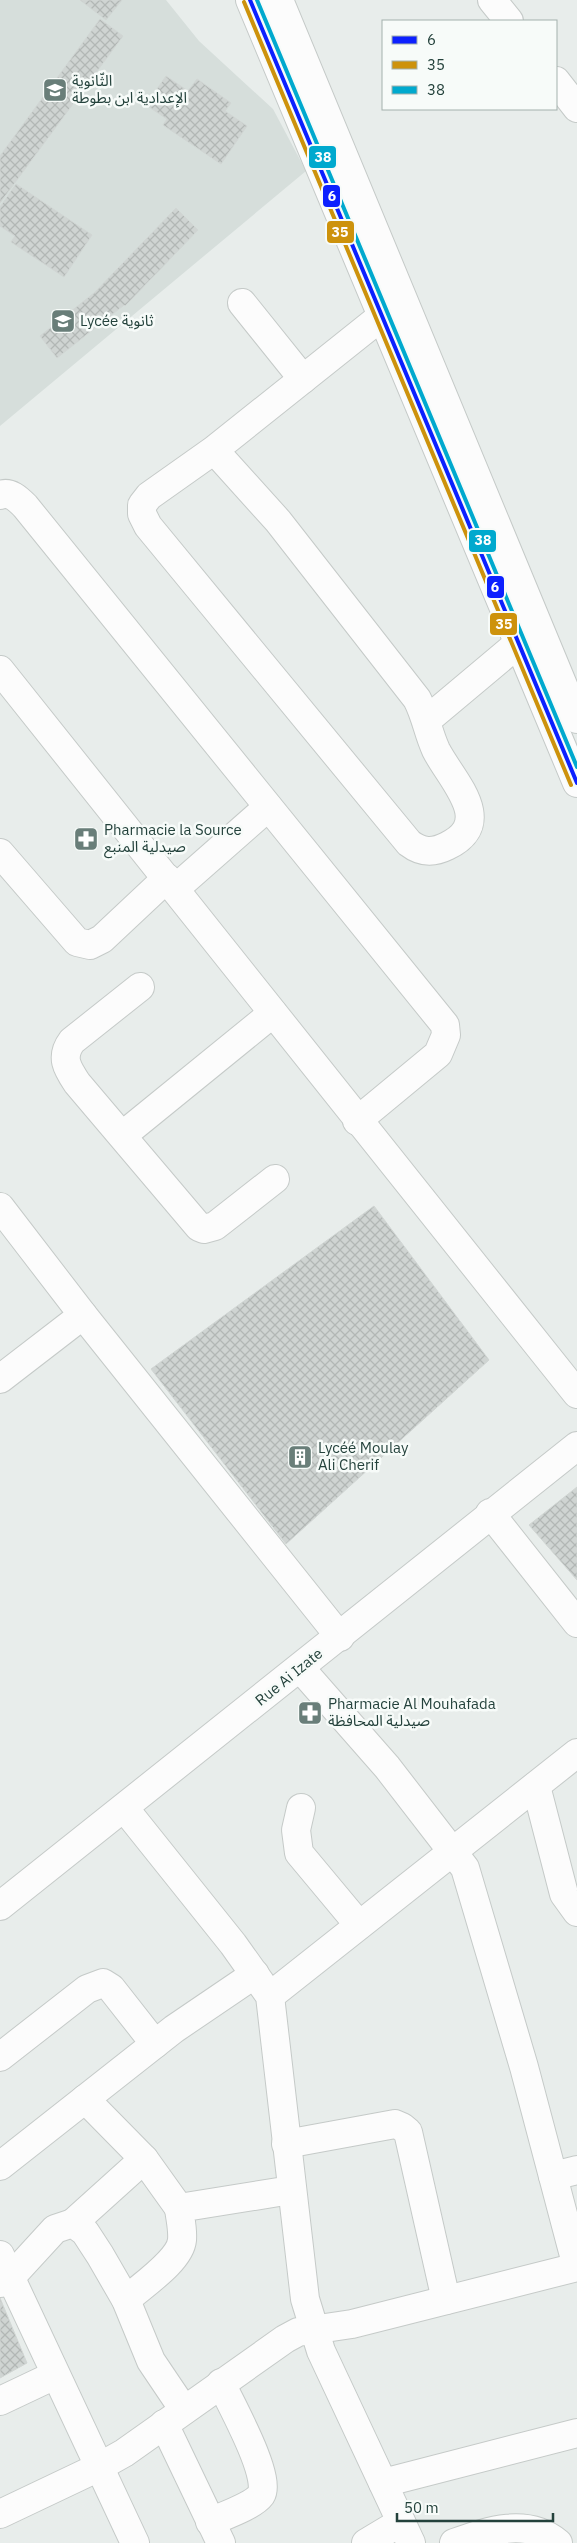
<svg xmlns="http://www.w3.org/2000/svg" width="577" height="2543" viewBox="0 0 577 2543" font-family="'IBM Plex Sans','Noto Sans Arabic',sans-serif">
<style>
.built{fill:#d6dedb}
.building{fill:url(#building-cross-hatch);stroke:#d1d6d4}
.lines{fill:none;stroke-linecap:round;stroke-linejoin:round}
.minor-casing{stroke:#c5cac8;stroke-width:30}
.minor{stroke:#fcfcfc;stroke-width:28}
.bus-1-casing{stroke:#f7fbf9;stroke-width:8}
.bus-2-casing{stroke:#f7fbf9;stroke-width:8}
.bus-3-casing{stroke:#f7fbf9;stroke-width:8}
.bus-1{stroke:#0c20ff;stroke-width:4}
.bus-2{stroke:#cd920c;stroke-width:4}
.bus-3{stroke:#00a9ce;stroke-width:4}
.labels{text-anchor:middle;stroke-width:5;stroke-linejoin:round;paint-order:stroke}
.poi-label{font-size:15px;fill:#24423c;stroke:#f7fbf9;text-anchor:start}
.street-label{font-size:15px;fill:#24423c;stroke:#f7fbf9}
.line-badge{stroke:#f7fbf9;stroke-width:2}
.badge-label{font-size:14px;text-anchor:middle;font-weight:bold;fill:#fff}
</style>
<defs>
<pattern id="building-cross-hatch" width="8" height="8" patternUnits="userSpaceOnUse" patternTransform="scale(1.25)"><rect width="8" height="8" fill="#cfd4d2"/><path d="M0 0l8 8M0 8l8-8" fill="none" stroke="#b2b7b5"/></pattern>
</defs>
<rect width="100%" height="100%" fill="#e8edeb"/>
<path class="built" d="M 0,0 L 166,0 L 199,41 L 273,109 L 306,171 L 0,426 Z"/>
<g class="building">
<path d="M 80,0 L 122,0 L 106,20 Z"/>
<path d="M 100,19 L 123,36 L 0,203 L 0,156 Z"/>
<path d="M 166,76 L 188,91 L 197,79 L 231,103 L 225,111 L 247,126 L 221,164 L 163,125 L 167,119 L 146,105 Z"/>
<path d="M 16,184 L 92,235 L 64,277 L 11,242 L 15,236 L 0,226 L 0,207 Z"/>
<path d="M 176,208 L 198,230 L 125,306 L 124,305 L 57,358 L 40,336 L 94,293 Z"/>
<path d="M 374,1206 L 489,1360 L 286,1544 L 151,1369 Z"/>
<path d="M 577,1487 L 577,1580 L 529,1525 Z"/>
<path d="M 0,2298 L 27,2363 L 0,2378 Z"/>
</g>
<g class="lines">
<defs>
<g id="minor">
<path d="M 250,0 L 577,783"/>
<path d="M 279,0 L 577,719"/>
<path d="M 492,0 L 509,21"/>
<path d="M 556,81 L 577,108"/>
<path d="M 242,303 L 303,379"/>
<path d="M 214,450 L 278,521 L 417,699 C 426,716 428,733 436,750 C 451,780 497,822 447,846 C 433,853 422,853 409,843 L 148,526 L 142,514 L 142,505 L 149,496 L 214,450 L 382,316"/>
<path d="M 0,495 C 10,491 18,499 25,506 L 445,1025 L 446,1035 L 438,1054 L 357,1121"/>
<path d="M 0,670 L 577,1394"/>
<path d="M 427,720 L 520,642"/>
<path d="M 0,853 L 77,942 L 90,945 L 102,939 L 167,878"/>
<path d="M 176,888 L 268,807"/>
<path d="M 140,987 L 72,1041 C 60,1057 67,1068 77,1083 L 199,1227 L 204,1229 L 215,1226 L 275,1179"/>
<path d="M 123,1135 L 273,1013"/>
<path d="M 0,1207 L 83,1315 L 340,1637"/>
<path d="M 0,1379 L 83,1315"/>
<path d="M 490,1513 L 577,1623"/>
<path d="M 301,1669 L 387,1767 L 465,1868 L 524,2067 L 577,2267"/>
<path d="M 536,1786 L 564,1894 L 577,1912"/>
<path d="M 301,1808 L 296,1830 L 299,1853 L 359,1925"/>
<path d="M 125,1809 L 233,1944 L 270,1996 L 305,2299 L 321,2351 L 411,2543"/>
<path d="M 0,1906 L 577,1446"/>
<path d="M 270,1996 L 577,1753"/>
<path d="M 0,2057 L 87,1989 L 103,1983 L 111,1988 L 155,2044"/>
<path d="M 85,2099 L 144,2159 L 179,2208"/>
<path d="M 286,2144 L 395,2124 L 402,2127 L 408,2132 L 446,2300"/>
<path d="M 0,2166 L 174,2029 L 255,1974"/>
<path d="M 553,2176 L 577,2170"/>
<path d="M 73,2223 L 144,2159"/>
<path d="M 0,2255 L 135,2543"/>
<path d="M 0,2283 L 10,2278 L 55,2229 L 73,2223 L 85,2232 L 100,2255 L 126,2300 L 151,2361 L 184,2410"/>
<path d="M 126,2300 C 141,2286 180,2261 182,2240 C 183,2229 180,2218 179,2208 L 291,2190"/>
<path d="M 0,2401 L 55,2375"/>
<path d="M 164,2424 L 221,2543"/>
<path d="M 383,2483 L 577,2433"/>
<path d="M 0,2514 L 99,2467 L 124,2453 L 285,2339 L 298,2332 L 352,2324 L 577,2267"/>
<path d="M 210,2522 C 223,2516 253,2506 261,2495 C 272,2477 230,2403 221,2383"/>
<path d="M 366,2543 L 401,2522"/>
<path d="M 454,2543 C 488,2531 527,2517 558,2543"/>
</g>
</defs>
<use href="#minor" class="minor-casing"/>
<use href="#minor" class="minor"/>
<defs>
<path id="bus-1" d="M 250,0 L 577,783"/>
<path id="bus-2" d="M 244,2 L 571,785"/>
<path id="bus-3" d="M 257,0 L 577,767"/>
</defs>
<use href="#bus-1" class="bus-1-casing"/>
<use href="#bus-2" class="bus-2-casing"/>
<use href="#bus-3" class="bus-3-casing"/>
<use href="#bus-1" class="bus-1"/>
<use href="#bus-2" class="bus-2"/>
<use href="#bus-3" class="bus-3"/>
</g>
<defs>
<symbol id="school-square" viewBox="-11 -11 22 22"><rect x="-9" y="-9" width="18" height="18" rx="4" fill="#697e79" stroke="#f7fbf9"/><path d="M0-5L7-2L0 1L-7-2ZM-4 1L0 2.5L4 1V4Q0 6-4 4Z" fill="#fff"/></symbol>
<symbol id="pharmacy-square" viewBox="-11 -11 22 22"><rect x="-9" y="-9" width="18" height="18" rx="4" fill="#697e79" stroke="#f7fbf9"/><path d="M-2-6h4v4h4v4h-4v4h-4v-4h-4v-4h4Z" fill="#fff"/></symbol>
<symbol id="building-square" viewBox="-11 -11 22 22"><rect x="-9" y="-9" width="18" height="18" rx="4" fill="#697e79" stroke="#f7fbf9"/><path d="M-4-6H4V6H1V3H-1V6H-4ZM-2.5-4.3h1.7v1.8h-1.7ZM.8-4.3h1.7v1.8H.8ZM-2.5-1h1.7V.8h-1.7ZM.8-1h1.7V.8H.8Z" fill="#fff"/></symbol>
</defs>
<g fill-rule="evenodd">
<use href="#school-square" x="41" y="76" width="28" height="28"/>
<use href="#school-square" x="49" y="307" width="28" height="28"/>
<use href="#pharmacy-square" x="72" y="825" width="28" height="28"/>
<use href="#building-square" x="286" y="1443" width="28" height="28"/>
<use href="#pharmacy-square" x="296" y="1699" width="28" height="28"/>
</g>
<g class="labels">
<g class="poi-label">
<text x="72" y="86">الثّانوية<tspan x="72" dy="17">الإعدادية ابن بطوطة</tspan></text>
<text x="80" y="326">Lycée ثانوية</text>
<text x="104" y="835">Pharmacie la Source<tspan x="104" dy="17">صيدلية المنبع</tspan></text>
<text x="318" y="1453">Lycéé Moulay<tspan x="318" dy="17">Ali Cherif</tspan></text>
<text x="328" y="1709">Pharmacie Al Mouhafada<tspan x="328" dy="17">صيدلية المحافظة</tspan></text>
</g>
<g class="street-label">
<text transform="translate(289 1677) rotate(-39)" y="5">Rue Ai Izate</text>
</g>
</g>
<g class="line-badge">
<rect x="308" y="145" width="29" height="24" rx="5" fill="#00a9ce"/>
<rect x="322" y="184" width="19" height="24" rx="5" fill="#0c20ff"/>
<rect x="326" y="220" width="29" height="24" rx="5" fill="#cd920c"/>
<rect x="468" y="529" width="29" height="24" rx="5" fill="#00a9ce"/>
<rect x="486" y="575" width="19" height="24" rx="5" fill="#0c20ff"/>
<rect x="489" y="612" width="29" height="24" rx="5" fill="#cd920c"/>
</g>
<g class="badge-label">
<text x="323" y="162">38</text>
<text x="332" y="201">6</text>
<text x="340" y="237">35</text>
<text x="483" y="545">38</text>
<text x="495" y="592">6</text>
<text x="504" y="629">35</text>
</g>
<rect x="382" y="20" width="175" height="90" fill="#f7fbf9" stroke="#a3b1ad"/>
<rect x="392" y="36" width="25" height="8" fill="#0c20ff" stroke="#a3b1ad"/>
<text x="427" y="45" font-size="15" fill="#24423c">6</text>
<rect x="392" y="61" width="25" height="8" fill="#cd920c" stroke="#a3b1ad"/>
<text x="427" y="70" font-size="15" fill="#24423c">35</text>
<rect x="392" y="86" width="25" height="8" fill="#00a9ce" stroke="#a3b1ad"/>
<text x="427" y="95" font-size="15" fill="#24423c">38</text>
<path d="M397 2513v8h156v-8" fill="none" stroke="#24423c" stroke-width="2.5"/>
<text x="404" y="2513" font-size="15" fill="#24423c" stroke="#f7fbf9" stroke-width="4" paint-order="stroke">50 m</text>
</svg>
